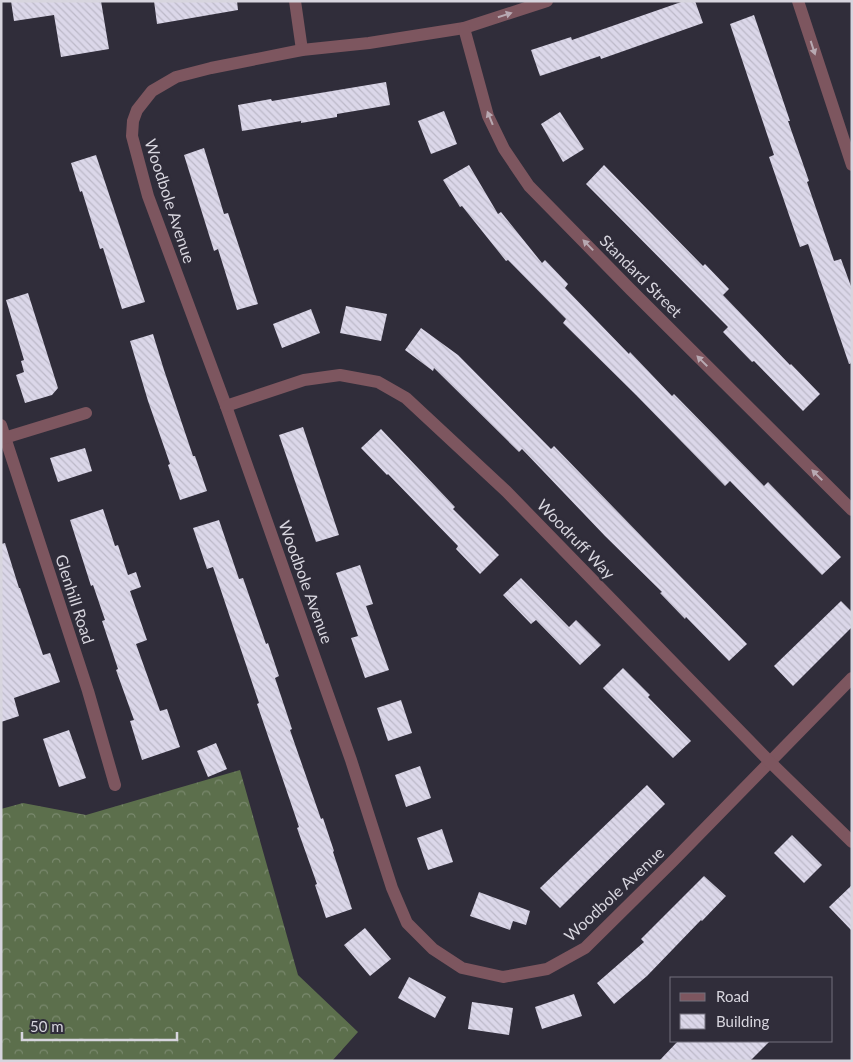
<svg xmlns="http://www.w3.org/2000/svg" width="853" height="1062" viewBox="0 0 853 1062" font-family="Lato,sans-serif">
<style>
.forest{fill:url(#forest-crowns)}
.building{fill:url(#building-back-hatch)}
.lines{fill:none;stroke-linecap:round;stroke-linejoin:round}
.street{stroke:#7d565f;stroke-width:12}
.oneway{fill:#b8a9b2}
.labels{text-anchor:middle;stroke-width:5;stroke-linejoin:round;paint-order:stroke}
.street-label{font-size:16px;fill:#d7d5de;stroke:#302d3a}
</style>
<defs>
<pattern id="forest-crowns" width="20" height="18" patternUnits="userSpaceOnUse" patternTransform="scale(1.25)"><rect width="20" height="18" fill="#5c6f4c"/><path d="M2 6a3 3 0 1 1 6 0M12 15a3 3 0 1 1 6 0" fill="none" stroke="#7a896e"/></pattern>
<pattern id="building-back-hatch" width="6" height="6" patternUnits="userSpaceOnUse" patternTransform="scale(1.25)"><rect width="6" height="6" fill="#dbd7e9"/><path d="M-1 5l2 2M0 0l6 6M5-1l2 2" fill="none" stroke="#bcb9c8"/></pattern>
</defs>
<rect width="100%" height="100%" fill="#302d3a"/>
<path class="forest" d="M 240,770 L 298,975 L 358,1032 L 332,1061 L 1,1061 L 1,809 L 23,803 L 86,815 Z"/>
<g class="building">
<path d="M 11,1 L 101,1 L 109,49 L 61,57 L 54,15 L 14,21 Z"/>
<path d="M 154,1 L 237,1 L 238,10 L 157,24 Z"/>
<path d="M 684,1 L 695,1 L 703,23 L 601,59 L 600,56 L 540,76 L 531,50 L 571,37 L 572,40 Z"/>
<path d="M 754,15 L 790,121 L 788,121 L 809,181 L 807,182 L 834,261 L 841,259 L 852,289 L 852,363 L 849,364 L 808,244 L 800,247 L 769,157 L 774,155 L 730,24 Z"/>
<path d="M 386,82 L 390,105 L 337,114 L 337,117 L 301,123 L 301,121 L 242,131 L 238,105 L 271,99 L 272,101 Z"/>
<path d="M 444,111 L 457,144 L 431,154 L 418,121 Z"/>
<path d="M 560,112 L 584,149 L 563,162 L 541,124 Z"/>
<path d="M 204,148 L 224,214 L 228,213 L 258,304 L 237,310 L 218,249 L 214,251 L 184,155 Z"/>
<path d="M 96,155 L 145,302 L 122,309 L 103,248 L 100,249 L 82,191 L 80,192 L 71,163 Z"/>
<path d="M 469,165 L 498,214 L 501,212 L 542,263 L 545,260 L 568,284 L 565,288 L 629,354 L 630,352 L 672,396 L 674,394 L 764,486 L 768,482 L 841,557 L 822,575 L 730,481 L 725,486 L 636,395 L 563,323 L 566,319 L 508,260 L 506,261 L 462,206 L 460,207 L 443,180 Z"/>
<path d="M 604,165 L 703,266 L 705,264 L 729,289 L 723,295 L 790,365 L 791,364 L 820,394 L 803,411 L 754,361 L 752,362 L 723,332 L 728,327 L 586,184 Z"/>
<path d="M 28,293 L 58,388 L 52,395 L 25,403 L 16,375 L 24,372 L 21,361 L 24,360 L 6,300 Z"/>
<path d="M 346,306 L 387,314 L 381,341 L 340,333 Z"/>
<path d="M 311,309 L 320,333 L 282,348 L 273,324 Z"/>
<path d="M 421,328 L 458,355 L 551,449 L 554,446 L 679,575 L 747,644 L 729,661 L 686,617 L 685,619 L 660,593 L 662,592 L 605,536 L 522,449 L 519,452 L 434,368 L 433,371 L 405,350 Z"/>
<path d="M 153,334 L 164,370 L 193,456 L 195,456 L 207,491 L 180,500 L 168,465 L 170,464 L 148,401 L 130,341 Z"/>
<path d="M 303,427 L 339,535 L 316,542 L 279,435 Z"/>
<path d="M 381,429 L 455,507 L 453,509 L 499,555 L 480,574 L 456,549 L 458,546 L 388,474 L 387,475 L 361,448 Z"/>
<path d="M 85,448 L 92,471 L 58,482 L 50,458 Z"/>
<path d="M 103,509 L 115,546 L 118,545 L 128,575 L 136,572 L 141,587 L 130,591 L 147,640 L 136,644 L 160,711 L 167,709 L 180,747 L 142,760 L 130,721 L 134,720 L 116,670 L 118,669 L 102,621 L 105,620 L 93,585 L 91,586 L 70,520 Z"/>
<path d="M 219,520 L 239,579 L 243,578 L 266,644 L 268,643 L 279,676 L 275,678 L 292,729 L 290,730 L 321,819 L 323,818 L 334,851 L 333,852 L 352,909 L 326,918 L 315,885 L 317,884 L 297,828 L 299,827 L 257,704 L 259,703 L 213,567 L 207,569 L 193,528 Z"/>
<path d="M 5,543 L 19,588 L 20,588 L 43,655 L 50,653 L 60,682 L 14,698 L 19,716 L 1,722 L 1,544 Z"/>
<path d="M 360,565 L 373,604 L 366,606 L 389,670 L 365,678 L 351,638 L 358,636 L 336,573 Z"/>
<path d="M 521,578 L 569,627 L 576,620 L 601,645 L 580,665 L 536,620 L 531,624 L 503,595 Z"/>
<path d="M 841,601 L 852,612 L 852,627 L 793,686 L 774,666 Z"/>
<path d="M 623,668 L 650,695 L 648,697 L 691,741 L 673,758 L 603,688 Z"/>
<path d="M 401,700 L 412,733 L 388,741 L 377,708 Z"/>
<path d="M 69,730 L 86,778 L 59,787 L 43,739 Z"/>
<path d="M 216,743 L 227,769 L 208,777 L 197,751 Z"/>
<path d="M 420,766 L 431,798 L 406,807 L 395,775 Z"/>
<path d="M 647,785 L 665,804 L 560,908 L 540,888 Z"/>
<path d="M 442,829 L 453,862 L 428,870 L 417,838 Z"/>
<path d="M 792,835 L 822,865 L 804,883 L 774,853 Z"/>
<path d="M 704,876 L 726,896 L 702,921 L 701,920 L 647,976 L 614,1004 L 597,983 L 644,942 L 641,939 Z"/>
<path d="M 852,885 L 852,931 L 829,907 Z"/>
<path d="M 479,892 L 530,911 L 526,925 L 513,921 L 510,930 L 470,916 Z"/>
<path d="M 365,928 L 391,959 L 370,976 L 344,945 Z"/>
<path d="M 409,977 L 446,997 L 435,1018 L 398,998 Z"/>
<path d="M 574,994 L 582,1016 L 542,1029 L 535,1007 Z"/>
<path d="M 472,1002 L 513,1008 L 509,1035 L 468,1029 Z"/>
<path d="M 678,1041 L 770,1041 L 750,1061 L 659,1061 Z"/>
</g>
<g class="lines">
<g class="street">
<path d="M 295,1 L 302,50"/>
<path d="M 547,1 L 464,28 L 369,43 L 302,50 L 211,68 L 176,77 L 152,91 L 137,110 L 133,121 L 132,136 L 148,196 L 226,406 L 351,760 L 392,888 L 407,923 L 433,949 L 462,968 L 503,977 L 547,969 L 585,948 L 673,861 L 852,678"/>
<path d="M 798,1 L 852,165"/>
<path d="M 464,28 L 488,116 L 504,149 L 529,186 L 631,290 L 852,510"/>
<path d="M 226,406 L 304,380 L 340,375 L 378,382 L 406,398 L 506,491 L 770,762 L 852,842"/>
<path d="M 1,425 L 88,691 L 115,785"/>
<path d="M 1,439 L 86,413"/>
</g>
</g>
<defs><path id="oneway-solid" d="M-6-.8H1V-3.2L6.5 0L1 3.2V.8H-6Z" transform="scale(1.25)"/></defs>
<g class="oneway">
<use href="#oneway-solid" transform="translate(505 15) rotate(-18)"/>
<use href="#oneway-solid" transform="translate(813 48) rotate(72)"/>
<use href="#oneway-solid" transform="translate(490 118) rotate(-112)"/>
<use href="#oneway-solid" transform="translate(588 245) rotate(-134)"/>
<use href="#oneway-solid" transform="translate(702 361) rotate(-135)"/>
<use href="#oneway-solid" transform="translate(817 475) rotate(-135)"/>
</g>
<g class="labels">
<g class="street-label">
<text transform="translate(170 201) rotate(72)" y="6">Woodbole Avenue</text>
<text transform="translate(641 276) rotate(45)" y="6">Standard Street</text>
<text transform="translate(576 539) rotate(46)" y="6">Woodruff Way</text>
<text transform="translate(306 582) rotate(70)" y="6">Woodbole Avenue</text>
<text transform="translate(75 599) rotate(72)" y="6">Glenhill Road</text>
<text transform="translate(614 894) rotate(-43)" y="6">Woodbole Avenue</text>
</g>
</g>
<rect width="853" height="1062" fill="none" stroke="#d7d5de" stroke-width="5"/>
<rect x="670" y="977" width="162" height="65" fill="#302d3a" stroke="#73707c"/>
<rect x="680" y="993" width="25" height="8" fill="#7d565f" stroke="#73707c"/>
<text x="716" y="1002" font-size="15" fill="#d7d5de">Road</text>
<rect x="680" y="1014" width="25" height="15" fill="url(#building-back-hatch)" stroke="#73707c"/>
<text x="716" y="1027" font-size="15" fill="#d7d5de">Building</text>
<path d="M22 1032v8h155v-8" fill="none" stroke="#d7d5de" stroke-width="2.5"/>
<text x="30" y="1032" font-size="15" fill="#d7d5de" stroke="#302d3a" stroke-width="4" paint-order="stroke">50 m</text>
</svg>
